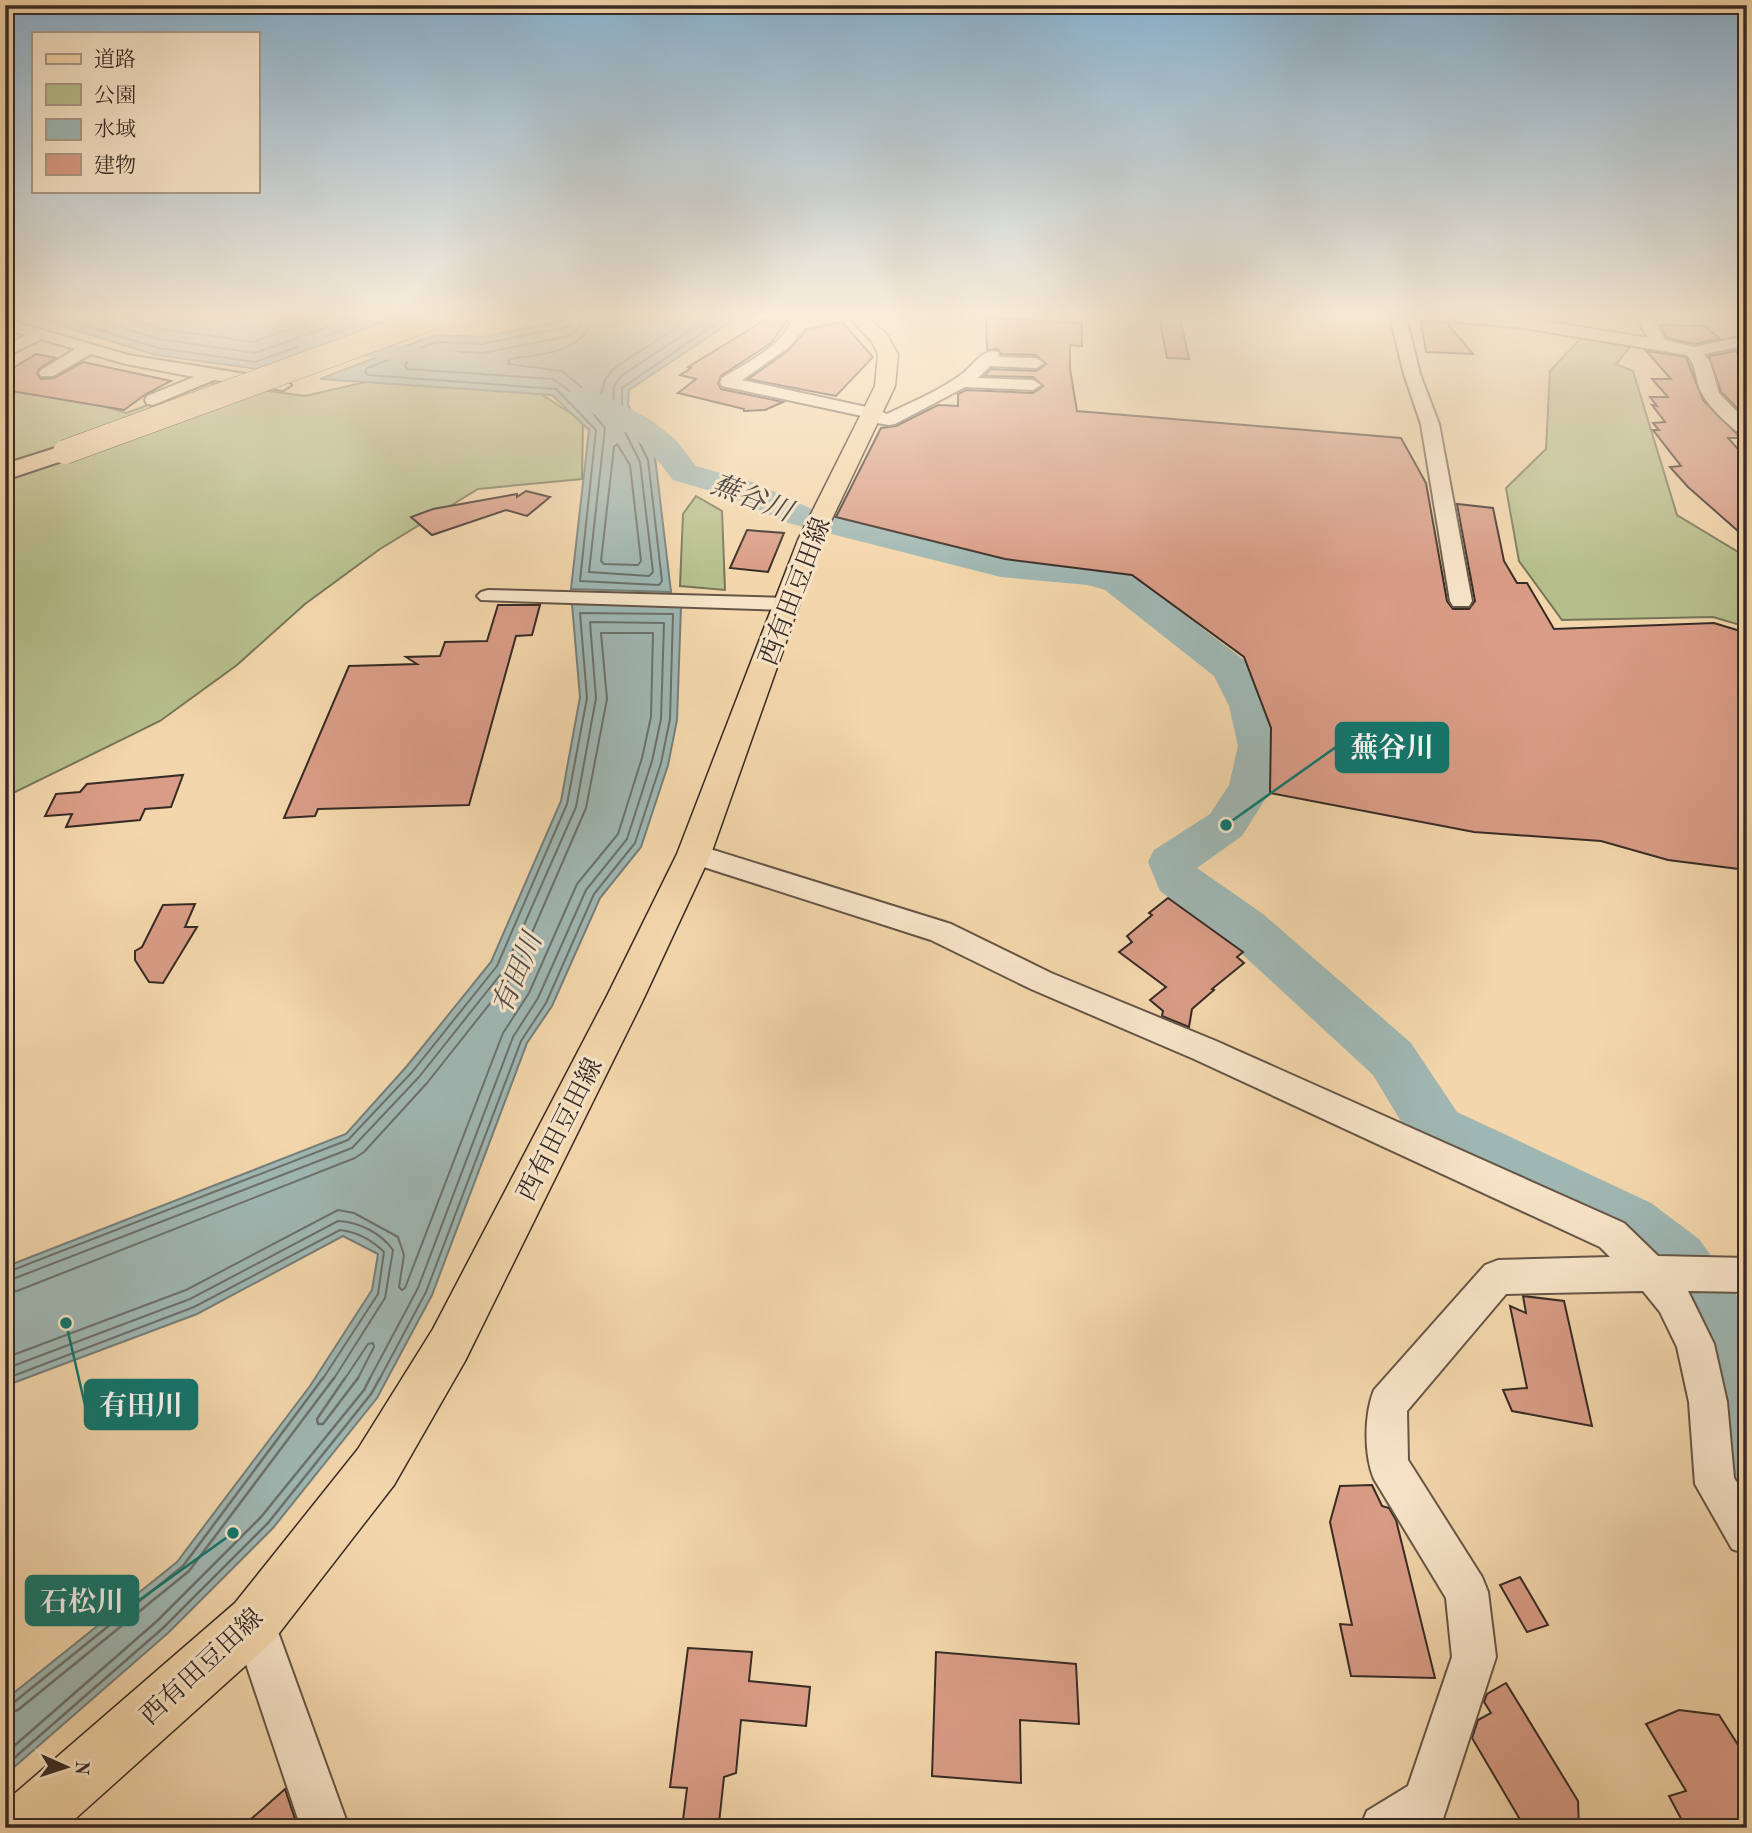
<svg xmlns="http://www.w3.org/2000/svg" width="1752" height="1833" viewBox="0 0 1752 1833" font-family="'Old Standard TT','Noto Serif JP',serif">
<style>
.green{fill:#b6bf8c;stroke:#767559;stroke-width:2}
.water{fill:#9fb7b3;stroke:#757f7b;stroke-width:2}
.lines{fill:none;stroke-linecap:round;stroke-linejoin:round}
.shore-far1{stroke:#6b716c;stroke-width:2}
.shore{stroke:#6b716c;stroke-width:2.5}
.river{fill:#9fb7b3;fill-rule:evenodd}
.building{fill:#d99c86;stroke:#372b26;stroke-width:2}
.minor-casing{stroke:#665647;stroke-width:4}
.major-casing{stroke:#372b26;stroke-width:3}
.highway-casing{stroke:#372b26;stroke-width:4}
.minor{fill:#f7e4c8;fill-rule:evenodd}
.major{fill:#f3d6ab;fill-rule:evenodd}
.highway{fill:#f3d6ab;fill-rule:evenodd}
.highway-bridge-casing{stroke:#372b26;stroke-width:25;stroke-linecap:butt}
.highway-bridge{stroke:#f3d6ab;stroke-width:24}
.labels{text-anchor:middle;stroke-width:6;stroke-linejoin:round;paint-order:stroke}
.street-label{font-size:26px;fill:#372b26;stroke:#f7e4c8}
.water-label{font-size:28px;font-style:italic;fill:#514e49;stroke:#f7e4c8}
.leader{fill:none;stroke:#0f766e;stroke-width:2.5}
.callout-dot{fill:#0f766e;stroke:#f7e4c8;stroke-width:2.5}
.callout{fill:#0f766e;stroke:#0f766e;stroke-width:2.5}
.callout-label{font-size:28px;text-anchor:middle;font-weight:bold;fill:#fff}
</style>
<rect width="100%" height="100%" fill="#f3d6ab"/>
<filter id="stains"><feTurbulence type="fractalNoise" baseFrequency=".00286" numOctaves="4"/><feColorMatrix values="0 0 0 0 .2 0 0 0 0 .09 0 0 0 0 .02 0 0 0 .5 -.17"/></filter>
<radialGradient id="worn" r=".72"><stop offset=".6" stop-color="#630" stop-opacity="0"/><stop offset="1" stop-color="#630" stop-opacity=".3"/></radialGradient>
<g class="green">
<path d="M 1581,338 L 1631,346 L 1616,364 L 1633,371 L 1677,515 L 1740,553 L 1747,554 L 1747,627 L 1713,617 L 1562,620 L 1519,561 L 1506,488 L 1546,449 L 1550,371 Z"/>
<path d="M 396,375 L 528,386 L 583,421 L 582,479 L 478,489 L 380,549 L 305,604 L 237,665 L 160,721 L 5,797 L 5,385 L 57,392 L 126,413 L 210,383 L 305,396 Z"/>
<path d="M 696,496 L 722,511 L 725,590 L 680,586 L 683,514 Z"/>
</g>
<g class="water">
<path d="M 33,317 L 334,317 L 384,323 L 257,369 L 156,355 Z"/>
<path d="M 579,317 L 738,317 L 629,390 L 628,405 L 655,457 L 671,592 L 571,589 L 589,430 L 552,395 L 320,379 L 435,335 L 482,337 Z"/>
<path d="M 572,604 L 681,606 L 677,720 L 668,765 L 641,847 L 600,898 L 552,1006 L 527,1043 L 432,1295 L 377,1398 L 273,1528 L 168,1633 L 5,1775 L 5,1700 L 177,1562 L 310,1386 L 372,1290 L 378,1254 L 343,1236 L 197,1314 L 5,1386 L 5,1267 L 346,1134 L 407,1066 L 491,962 L 561,801 L 580,697 Z"/>
</g>
<g class="lines">
<g class="shore-far1">
<path d="M 58,317 L 158,348 L 255,362 L 352,327 L 353,317"/>
<path d="M 88,317 L 159,339 L 255,353 L 342,322 L 344,317"/>
<path d="M 124,317 L 162,329 L 253,342 L 324,317"/>
<path d="M 573,317 L 567,327 L 482,344 L 437,342 L 367,368 L 365,372 L 368,375 L 556,389 L 596,430 L 580,581 L 659,585 L 662,581 L 648,460 L 622,407 L 622,388 L 726,317"/>
<path d="M 581,317 L 578,329 L 569,336 L 483,353 L 438,351 L 407,362 L 405,366 L 408,369 L 553,379 L 582,400 L 605,428 L 589,572 L 649,576 L 653,572 L 640,462 L 613,408 L 614,386 L 621,376 L 710,317"/>
<path d="M 592,317 C 584,354 541,354 510,359 L 508,364 L 562,371 L 599,402 L 605,380 L 613,369 L 692,317"/>
<path d="M 617,444 L 630,465 L 641,561 L 638,565 L 604,564 L 601,561 L 614,447 Z"/>
<path d="M 5,1273 L 348,1140 L 413,1071 L 497,966 L 567,804 L 587,698 L 580,613 L 673,614 L 670,719 L 661,763 L 635,843 L 594,894 L 546,1003 L 521,1041 L 426,1292 L 379,1380"/>
<path d="M 5,1282 L 352,1148 L 419,1077 L 504,970 L 576,807 L 596,698 L 590,622 L 664,623 L 661,719 L 652,761 L 627,839 L 586,890 L 538,998 L 513,1037 L 418,1288 L 369,1380"/>
<path d="M 5,1293 L 17,1291 L 355,1158 L 364,1152 L 427,1083 L 515,972 L 586,808 L 607,699 L 601,633 L 653,633 L 651,717 L 642,758 L 618,834 L 577,884 L 529,993 L 503,1033 L 405,1288 L 402,1290 L 399,1287 L 404,1255 L 398,1237 L 354,1213 L 338,1210 L 186,1290 L 5,1358"/>
<path d="M 5,1369 L 190,1299 L 338,1221 C 359,1222 381,1233 393,1250 L 385,1298 L 333,1380"/>
<path d="M 5,1379 L 194,1307 L 340,1230 C 357,1232 372,1240 384,1252 L 378,1294 L 322,1380"/>
<path d="M 344,1380 L 368,1344 L 373,1343 L 374,1347 L 357,1380"/>
</g>
<g class="shore">
<path d="M 345,1378 L 317,1419 L 318,1424 L 323,1424 L 358,1378"/>
<path d="M 5,1379 L 8,1378"/>
<path d="M 5,1705 L 13,1703 L 183,1566 L 323,1378"/>
<path d="M 5,1714 L 18,1710 L 189,1571 L 334,1378"/>
<path d="M 5,1754 L 157,1621 L 261,1517 L 364,1390 L 370,1378"/>
<path d="M 5,1766 L 163,1628 L 268,1523 L 371,1394 L 380,1378"/>
</g>
<g class="river">
<path d="M 309,335 L 453,351 L 463,353 L 467,359 L 463,365 L 453,367 L 299,349 L 295,343 L 299,337 Z"/>
<path d="M 582,388 L 607,397 L 651,420 L 676,440 L 696,466 L 753,482 L 812,509 L 1001,555 L 1092,563 L 1131,574 L 1244,660 L 1271,706 L 1280,746 L 1273,787 L 1242,836 L 1197,868 L 1263,914 L 1411,1043 L 1457,1112 L 1651,1203 L 1699,1239 L 1732,1285 L 1747,1321 L 1747,1526 L 1722,1516 L 1712,1491 L 1702,1382 L 1683,1323 L 1655,1281 L 1609,1243 L 1417,1148 L 1373,1075 L 1229,942 L 1160,891 L 1148,862 L 1154,850 L 1210,814 L 1229,785 L 1238,746 L 1229,706 L 1214,676 L 1105,590 L 1088,585 L 1001,577 L 788,523 L 731,497 L 673,480 C 643,438 617,425 572,403 L 567,397 L 572,391 Z"/>
</g>
</g>
<g class="building">
<path d="M 770,317 L 790,317 L 771,343 L 721,376 L 718,383 L 721,389 L 783,402 L 765,410 L 744,411 L 744,409 L 678,393 L 696,379 L 680,375 L 691,368 L 688,367 Z"/>
<path d="M 1159,317 L 1180,317 L 1189,359 L 1167,358 Z"/>
<path d="M 986,318 L 1082,323 L 1082,346 L 1070,345 L 1070,369 L 1077,411 L 1401,438 L 1426,483 L 1447,601 L 1453,609 L 1469,609 L 1475,601 L 1457,504 L 1493,508 L 1504,561 L 1517,583 L 1527,583 L 1554,629 L 1714,623 L 1747,633 L 1747,870 L 1668,860 L 1601,841 L 1474,832 L 1270,793 L 1271,728 L 1244,657 L 1132,575 L 1005,559 L 836,517 L 881,428 L 896,426 L 938,405 L 958,406 L 958,394 L 966,390 L 1033,393 L 1043,386 L 1033,377 L 984,376 L 991,369 L 1036,371 L 1046,364 L 1036,355 L 1001,354 L 998,349 L 987,350 Z"/>
<path d="M 1421,321 L 1446,322 L 1473,354 L 1426,352 Z"/>
<path d="M 842,322 L 873,357 L 836,396 L 748,379 L 789,350 L 806,330 Z"/>
<path d="M 1660,325 L 1705,326 L 1720,339 L 1694,344 L 1667,338 Z"/>
<path d="M 1646,351 L 1686,357 L 1703,400 L 1741,438 L 1728,438 L 1747,459 L 1747,539 L 1688,487 L 1670,467 L 1681,466 L 1653,430 L 1659,430 L 1653,423 L 1665,422 L 1652,405 L 1657,406 L 1650,397 L 1668,397 L 1652,379 L 1671,379 Z"/>
<path d="M 1735,351 L 1747,361 L 1747,418 L 1721,392 L 1709,356 Z"/>
<path d="M 36,354 L 56,358 L 39,369 L 37,374 L 41,379 L 54,378 L 83,362 L 171,381 L 146,394 L 124,410 L 5,390 L 5,373 Z"/>
<path d="M 526,491 L 550,497 L 527,516 L 506,510 L 432,535 L 411,517 L 433,509 L 517,494 L 517,497 Z"/>
<path d="M 747,530 L 784,533 L 768,572 L 730,568 Z"/>
<path d="M 498,605 L 540,605 L 532,635 L 516,636 L 469,805 L 318,809 L 315,816 L 284,818 L 349,666 L 417,664 L 406,657 L 440,656 L 445,642 L 487,641 Z"/>
<path d="M 183,775 L 171,807 L 145,809 L 140,820 L 66,827 L 72,814 L 45,816 L 56,794 L 80,792 L 87,784 Z"/>
<path d="M 1168,898 L 1243,952 L 1237,957 L 1244,963 L 1212,989 L 1214,990 L 1192,1009 L 1189,1027 L 1162,1016 L 1163,1011 L 1150,1000 L 1166,987 L 1119,952 L 1132,942 L 1127,936 L 1152,915 L 1149,913 Z"/>
<path d="M 195,904 L 185,927 L 197,927 L 163,983 L 149,982 L 135,960 L 135,951 L 142,947 L 163,905 Z"/>
<path d="M 1523,1296 L 1564,1301 L 1592,1426 L 1512,1411 L 1503,1390 L 1527,1388 L 1510,1306 L 1526,1313 Z"/>
<path d="M 1372,1485 L 1382,1506 L 1389,1508 L 1396,1520 L 1435,1678 L 1351,1676 L 1340,1624 L 1352,1625 L 1330,1522 L 1340,1486 Z"/>
<path d="M 1520,1577 L 1548,1625 L 1527,1632 L 1500,1585 Z"/>
<path d="M 688,1648 L 752,1652 L 749,1681 L 810,1687 L 806,1726 L 741,1720 L 736,1773 L 724,1777 L 719,1823 L 683,1820 L 687,1788 L 670,1787 Z"/>
<path d="M 936,1652 L 1076,1664 L 1079,1724 L 1020,1720 L 1021,1783 L 932,1776 Z"/>
<path d="M 1506,1683 L 1578,1801 L 1579,1828 L 1525,1828 L 1472,1738 L 1478,1720 L 1491,1713 L 1484,1702 L 1487,1694 Z"/>
<path d="M 1679,1710 L 1719,1715 L 1747,1759 L 1747,1828 L 1686,1828 L 1669,1796 L 1686,1791 L 1646,1724 Z"/>
<path d="M 285,1789 L 298,1828 L 241,1828 Z"/>
</g>
<g class="lines">
<defs>
<g id="minor">
<path d="M 793,317 L 844,317 L 841,320 L 805,328 L 788,348 L 742,380 L 871,408 L 887,414 C 912,402 939,391 962,374 C 973,366 982,348 998,352 L 999,357 L 1036,358 L 1044,363 L 1036,368 L 990,366 L 978,378 L 1033,380 L 1041,385 L 1033,390 L 965,387 L 895,424 L 889,425 L 864,421 L 862,416 L 722,386 L 720,382 L 722,378 C 746,363 784,346 793,317 Z"/>
<path d="M 1390,317 L 1406,317 L 1420,374 L 1439,424 L 1472,601 L 1469,606 L 1453,606 L 1450,601 L 1421,424 L 1404,374 Z"/>
<path d="M 1451,317 L 1524,318 L 1648,338 L 1636,317 L 1652,317 L 1665,340 L 1694,347 L 1735,338 L 1747,339 L 1747,349 L 1735,348 L 1704,354 L 1710,362 L 1719,393 L 1747,422 L 1747,436 L 1741,435 C 1726,422 1711,410 1701,392 C 1695,380 1697,366 1687,355 L 1524,328 L 1459,322 Z"/>
<path d="M 5,319 L 128,355 L 283,380 L 291,385 L 283,390 L 214,380 L 153,405 L 147,404 L 145,400 L 147,396 L 194,377 L 126,364 L 91,354 L 53,376 L 41,376 L 39,373 L 41,370 L 75,349 L 41,339 L 5,357 L 5,346 L 26,335 L 5,329 Z"/>
<path d="M 488,590 L 788,598 L 796,599 L 799,604 L 796,609 L 788,610 L 481,600 L 477,596 L 481,592 Z"/>
<path d="M 694,844 L 951,924 L 1051,973 L 1216,1041 L 1624,1223 L 1658,1256 L 1747,1258 L 1747,1292 L 1688,1291 L 1714,1344 L 1727,1402 L 1734,1478 L 1747,1497 L 1747,1554 L 1732,1549 L 1695,1484 L 1689,1402 L 1677,1347 L 1660,1312 L 1643,1291 L 1506,1294 L 1407,1411 L 1408,1460 L 1482,1577 L 1488,1592 L 1496,1657 L 1443,1819 L 1428,1828 L 1360,1828 L 1367,1811 L 1408,1786 L 1452,1657 L 1446,1598 L 1374,1479 C 1364,1455 1364,1415 1374,1390 L 1485,1265 L 1498,1260 L 1610,1257 L 1600,1247 L 1194,1059 L 1031,989 L 931,940 L 685,861 L 681,854 L 685,847 Z"/>
<path d="M 254,1600 L 269,1607 L 349,1828 L 301,1828 L 232,1622 L 239,1607 Z"/>
</g>
<path id="major" d="M 848,317 L 868,317 L 887,335 L 898,354 L 895,386 L 822,540 L 711,854 L 642,1002 L 465,1361 L 394,1485 L 273,1641 L 65,1828 L 5,1828 L 5,1802 L 235,1603 L 358,1449 L 433,1329 L 607,996 L 677,854 L 798,540 L 875,386 L 878,354 L 872,342 Z"/>
<path id="highway" d="M 65,445 L 74,447 L 77,452 L 74,457 L 5,480 L 5,464 Z"/>
</defs>
<use href="#minor" class="minor-casing"/>
<use href="#major" class="major-casing"/>
<use href="#highway" class="highway-casing"/>
<use href="#minor" class="minor"/>
<use href="#major" class="major"/>
<use href="#highway" class="highway"/>
<defs>
<path id="highway-bridge" d="M 65,452 L 434,317"/>
</defs>
<use href="#highway-bridge" class="highway-bridge-casing"/>
<use href="#highway-bridge" class="highway-bridge"/>
</g>
<linearGradient id="sky" x2="0" y2="1"><stop stop-color="#8bb5d3"/><stop offset="0.55" stop-color="#faedd9"/><stop offset="1" stop-color="#faedd9" stop-opacity="0"/></linearGradient>
<rect width="1752" height="574" fill="url(#sky)"/>
<g class="labels">
<g class="street-label">
<text transform="translate(794 591) rotate(-69)" y="9">西有田豆田線</text>
<text transform="translate(559 1129) rotate(-63)" y="9">西有田豆田線</text>
<text transform="translate(201 1666) rotate(-43)" y="9">西有田豆田線</text>
</g>
<g class="water-label">
<text transform="translate(752 497) rotate(21)" y="10">蕪谷川</text>
<text transform="translate(516 973) rotate(-67)" y="10">有田川</text>
</g>
</g>
<path class="leader" d="M1226 825L1336 747M66 1323L85 1405M233 1533L138 1601"/>
<g class="callout-dot">
<circle cx="1226" cy="825" r="7"/>
<circle cx="66" cy="1323" r="7"/>
<circle cx="233" cy="1533" r="7"/>
</g>
<g class="callout">
<rect x="1336" y="723" width="112" height="49" rx="7"/>
<rect x="85" y="1380" width="112" height="49" rx="7"/>
<rect x="26" y="1576" width="112" height="49" rx="7"/>
</g>
<g class="callout-label">
<text x="1392" y="757">蕪谷川</text>
<text x="141" y="1415">有田川</text>
<text x="82" y="1611">石松川</text>
</g>
<rect width="1752" height="1833" fill="none" stroke="#f3d6ab" stroke-width="28"/>
<rect x="7" y="7" width="1738" height="1819" fill="none" stroke="#372b26" stroke-width="3.5"/>
<rect x="14" y="14" width="1724" height="1805" fill="none" stroke="#372b26" stroke-width="2"/>
<rect x="32" y="32" width="228" height="161" fill="#f7e4c8" stroke="#aa9a87" stroke-width="2"/>
<rect x="46" y="54" width="35" height="10" fill="#f3d6ab" stroke="#aa9a87" stroke-width="2"/>
<text x="94" y="66" font-size="21" fill="#372b26">道路</text>
<rect x="46" y="84" width="35" height="21" fill="#b6bf8c" stroke="#aa9a87" stroke-width="2"/>
<text x="94" y="102" font-size="21" fill="#372b26">公園</text>
<rect x="46" y="119" width="35" height="21" fill="#9fb7b3" stroke="#aa9a87" stroke-width="2"/>
<text x="94" y="136" font-size="21" fill="#372b26">水域</text>
<rect x="46" y="154" width="35" height="21" fill="#d99c86" stroke="#aa9a87" stroke-width="2"/>
<text x="94" y="172" font-size="21" fill="#372b26">建物</text>
<g transform="translate(66 1767) rotate(93)" stroke="#f7e4c8" stroke-width="5" paint-order="stroke">
<path d="M0-5L12 26L0 18L-12 26Z" fill="#372b26"/>
<text y="-10" font-size="19" font-weight="bold" text-anchor="middle" fill="#372b26">N</text>
</g>
<rect width="100%" height="100%" filter="url(#stains)"/>
<rect width="100%" height="100%" fill="url(#worn)"/>
</svg>
